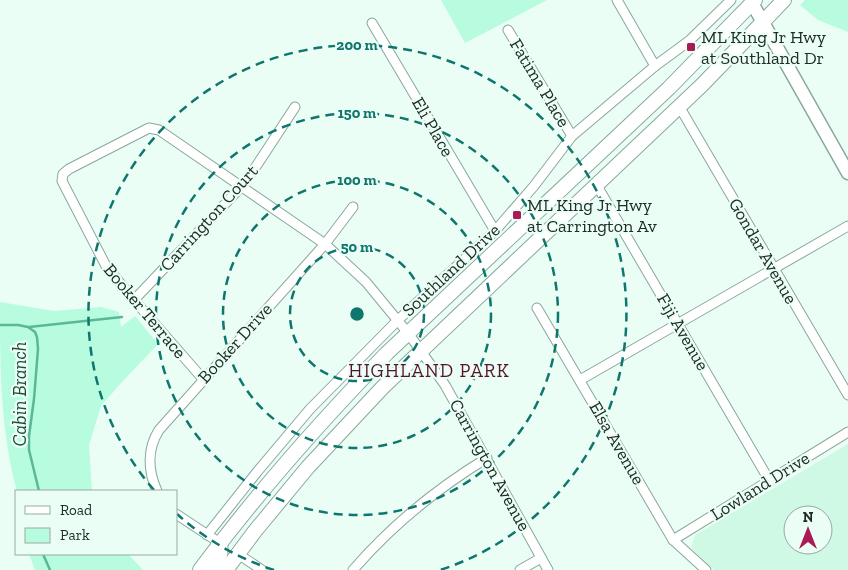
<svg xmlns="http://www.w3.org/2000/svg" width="848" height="570" viewBox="0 0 848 570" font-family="'Zilla Slab',serif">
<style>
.built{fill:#cff8e5;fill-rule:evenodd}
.green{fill:#b7fcde}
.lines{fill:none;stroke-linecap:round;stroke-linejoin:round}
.stream{stroke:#5bb894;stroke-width:2.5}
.street-casing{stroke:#89a89a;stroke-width:11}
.secondary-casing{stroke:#89a89a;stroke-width:15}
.primary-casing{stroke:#89a89a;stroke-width:16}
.street{stroke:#fff;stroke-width:9}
.secondary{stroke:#fff;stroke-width:12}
.primary{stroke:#fff;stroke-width:14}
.ring{fill:none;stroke:#0f766e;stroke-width:2.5;stroke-dasharray:9 6}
.poi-dot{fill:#aa1a55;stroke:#eafef5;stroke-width:2}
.labels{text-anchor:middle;stroke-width:4.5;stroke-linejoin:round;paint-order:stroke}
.poi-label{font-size:18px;fill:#202c27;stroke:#eafef5;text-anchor:start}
.street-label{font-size:18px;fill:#202c27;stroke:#eafef5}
.neighbourhood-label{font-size:19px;letter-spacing:1px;fill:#56132b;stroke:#eafef5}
.water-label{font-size:19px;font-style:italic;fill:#204939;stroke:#eafef5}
.centre{fill:#0f766e;stroke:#eafef5;stroke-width:2.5}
.ring-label{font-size:15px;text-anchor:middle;font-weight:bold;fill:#0f766e;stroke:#eafef5;stroke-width:4.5;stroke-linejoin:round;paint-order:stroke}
</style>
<rect width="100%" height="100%" fill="#eafef5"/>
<path class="built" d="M 848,444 L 848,570 L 714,570 L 691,548 L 695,535 ZM 793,515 L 823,515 L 823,545 L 793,545 Z"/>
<g class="green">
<path d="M 441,0 L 547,0 L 465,43 Z"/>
<path d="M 805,0 L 848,0 L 848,32 L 818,20 L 800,5 Z"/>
<path d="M 0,302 L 54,311 L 101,307 L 119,312 L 121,327 L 135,316 L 158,344 L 121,383 L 101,406 L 89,445 L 92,491 L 17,491 C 0,429 0,366 0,302 Z"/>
<path d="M 29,554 L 128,554 L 143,570 L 35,570 Z"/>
</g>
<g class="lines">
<g class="stream">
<path d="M 0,325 L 18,325 L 28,327 L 35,332 L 37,337 L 38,349 L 34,399 L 29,436 L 29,450 L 39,491"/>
<path d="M 29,327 L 122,317"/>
<path d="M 43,554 L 50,570"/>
</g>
<defs>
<g id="street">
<path d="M 617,0 L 655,66"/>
<path d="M 372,23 L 495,231"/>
<path d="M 508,30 L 572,136"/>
<path d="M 679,106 L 848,395"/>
<path d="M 596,184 L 769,480"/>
<path d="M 134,300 L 241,187 L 253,171 L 295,107"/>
<path d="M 537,308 L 673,540 L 706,570"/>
<path d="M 203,379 L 134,300 L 106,266 L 62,181 L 63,174 L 69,169 L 149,128 L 159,130 L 325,244 L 366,282 L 408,333 L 445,385 L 548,570"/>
<path d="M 580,380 L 848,226"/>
<path d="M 157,491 C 148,471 147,449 159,430 L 325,244 L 353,207"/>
<path d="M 176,514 L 220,543"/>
<path d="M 207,535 L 257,472 L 310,409 L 398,320 L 495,231 L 534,186 L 572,136 L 655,66 L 689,41 L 731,0"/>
<path d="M 673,540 L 848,432"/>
<path d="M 238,554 L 262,570"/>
<path d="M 353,570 C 392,525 436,489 487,458"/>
<path d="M 520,570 L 541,558"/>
</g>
<path id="secondary" d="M 752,3 L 848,173"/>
<g id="primary">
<path d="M 200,570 C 257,493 321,421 387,353 L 669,88 L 755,0"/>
<path d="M 213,570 C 219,561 222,555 220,544"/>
<path d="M 226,570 L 255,531 L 308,467 L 383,387 L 702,85 L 784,0"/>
</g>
</defs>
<use href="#street" class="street-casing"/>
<use href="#secondary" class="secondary-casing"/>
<use href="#primary" class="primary-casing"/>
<use href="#street" class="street"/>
<use href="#secondary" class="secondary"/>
<use href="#primary" class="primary"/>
</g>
<g class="ring">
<circle cx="357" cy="314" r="67"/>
<circle cx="357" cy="314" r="134"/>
<circle cx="357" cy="314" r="201"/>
<path d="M274 570A269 269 0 0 1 177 514M154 490A269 269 0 1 1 440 570"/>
</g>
<g class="poi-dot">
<rect x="686" y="42" width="10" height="10" rx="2.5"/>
<rect x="512" y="210" width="10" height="10" rx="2.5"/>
</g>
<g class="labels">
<g class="poi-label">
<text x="701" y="43">ML King Jr Hwy<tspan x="701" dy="21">at Southland Dr</tspan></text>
<text x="527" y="211">ML King Jr Hwy<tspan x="527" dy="21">at Carrington Av</tspan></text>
</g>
<g class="street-label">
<text transform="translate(540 83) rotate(59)" y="6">Fatima Place</text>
<text transform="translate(433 127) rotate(60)" y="6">Eli Place</text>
<text transform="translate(209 218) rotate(-48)" y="6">Carrington Court</text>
<text transform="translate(763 251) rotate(60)" y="6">Gondar Avenue</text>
<text transform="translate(451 270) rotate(-43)" y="6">Southland Drive</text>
<text transform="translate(145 311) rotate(50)" y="6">Booker Terrace</text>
<text transform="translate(683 332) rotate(60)" y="6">Fiji Avenue</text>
<text transform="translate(235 343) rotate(-48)" y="6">Booker Drive</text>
<text transform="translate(617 443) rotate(60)" y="6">Elsa Avenue</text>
<text transform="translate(490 465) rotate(61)" y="6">Carrington Avenue</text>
<text transform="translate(760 486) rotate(-32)" y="6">Lowland Drive</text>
</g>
<g class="neighbourhood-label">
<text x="429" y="377">HIGHLAND PARK</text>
</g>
<g class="water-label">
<text transform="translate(19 394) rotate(-90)" y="7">Cabin Branch</text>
</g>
</g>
<circle cx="357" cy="314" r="8" class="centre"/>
<g class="ring-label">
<text x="357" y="50">200 m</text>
<text x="357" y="118">150 m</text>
<text x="357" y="185">100 m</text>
<text x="357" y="252">50 m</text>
</g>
<rect x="15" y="490" width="162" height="65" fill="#eafef5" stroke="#99aaa3"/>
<rect x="25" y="506" width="25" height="8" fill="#ffffff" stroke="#99aaa3"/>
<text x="60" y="515" font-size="15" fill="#202c27">Road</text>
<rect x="25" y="528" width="25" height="15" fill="#b7fcde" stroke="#99aaa3"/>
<text x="60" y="540" font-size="15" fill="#202c27">Park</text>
<g transform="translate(808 530)"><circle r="24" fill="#eafef5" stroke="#99aaa3"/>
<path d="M0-4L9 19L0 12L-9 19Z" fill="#aa1a55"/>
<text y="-8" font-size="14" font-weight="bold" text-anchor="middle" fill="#202c27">N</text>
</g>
</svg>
